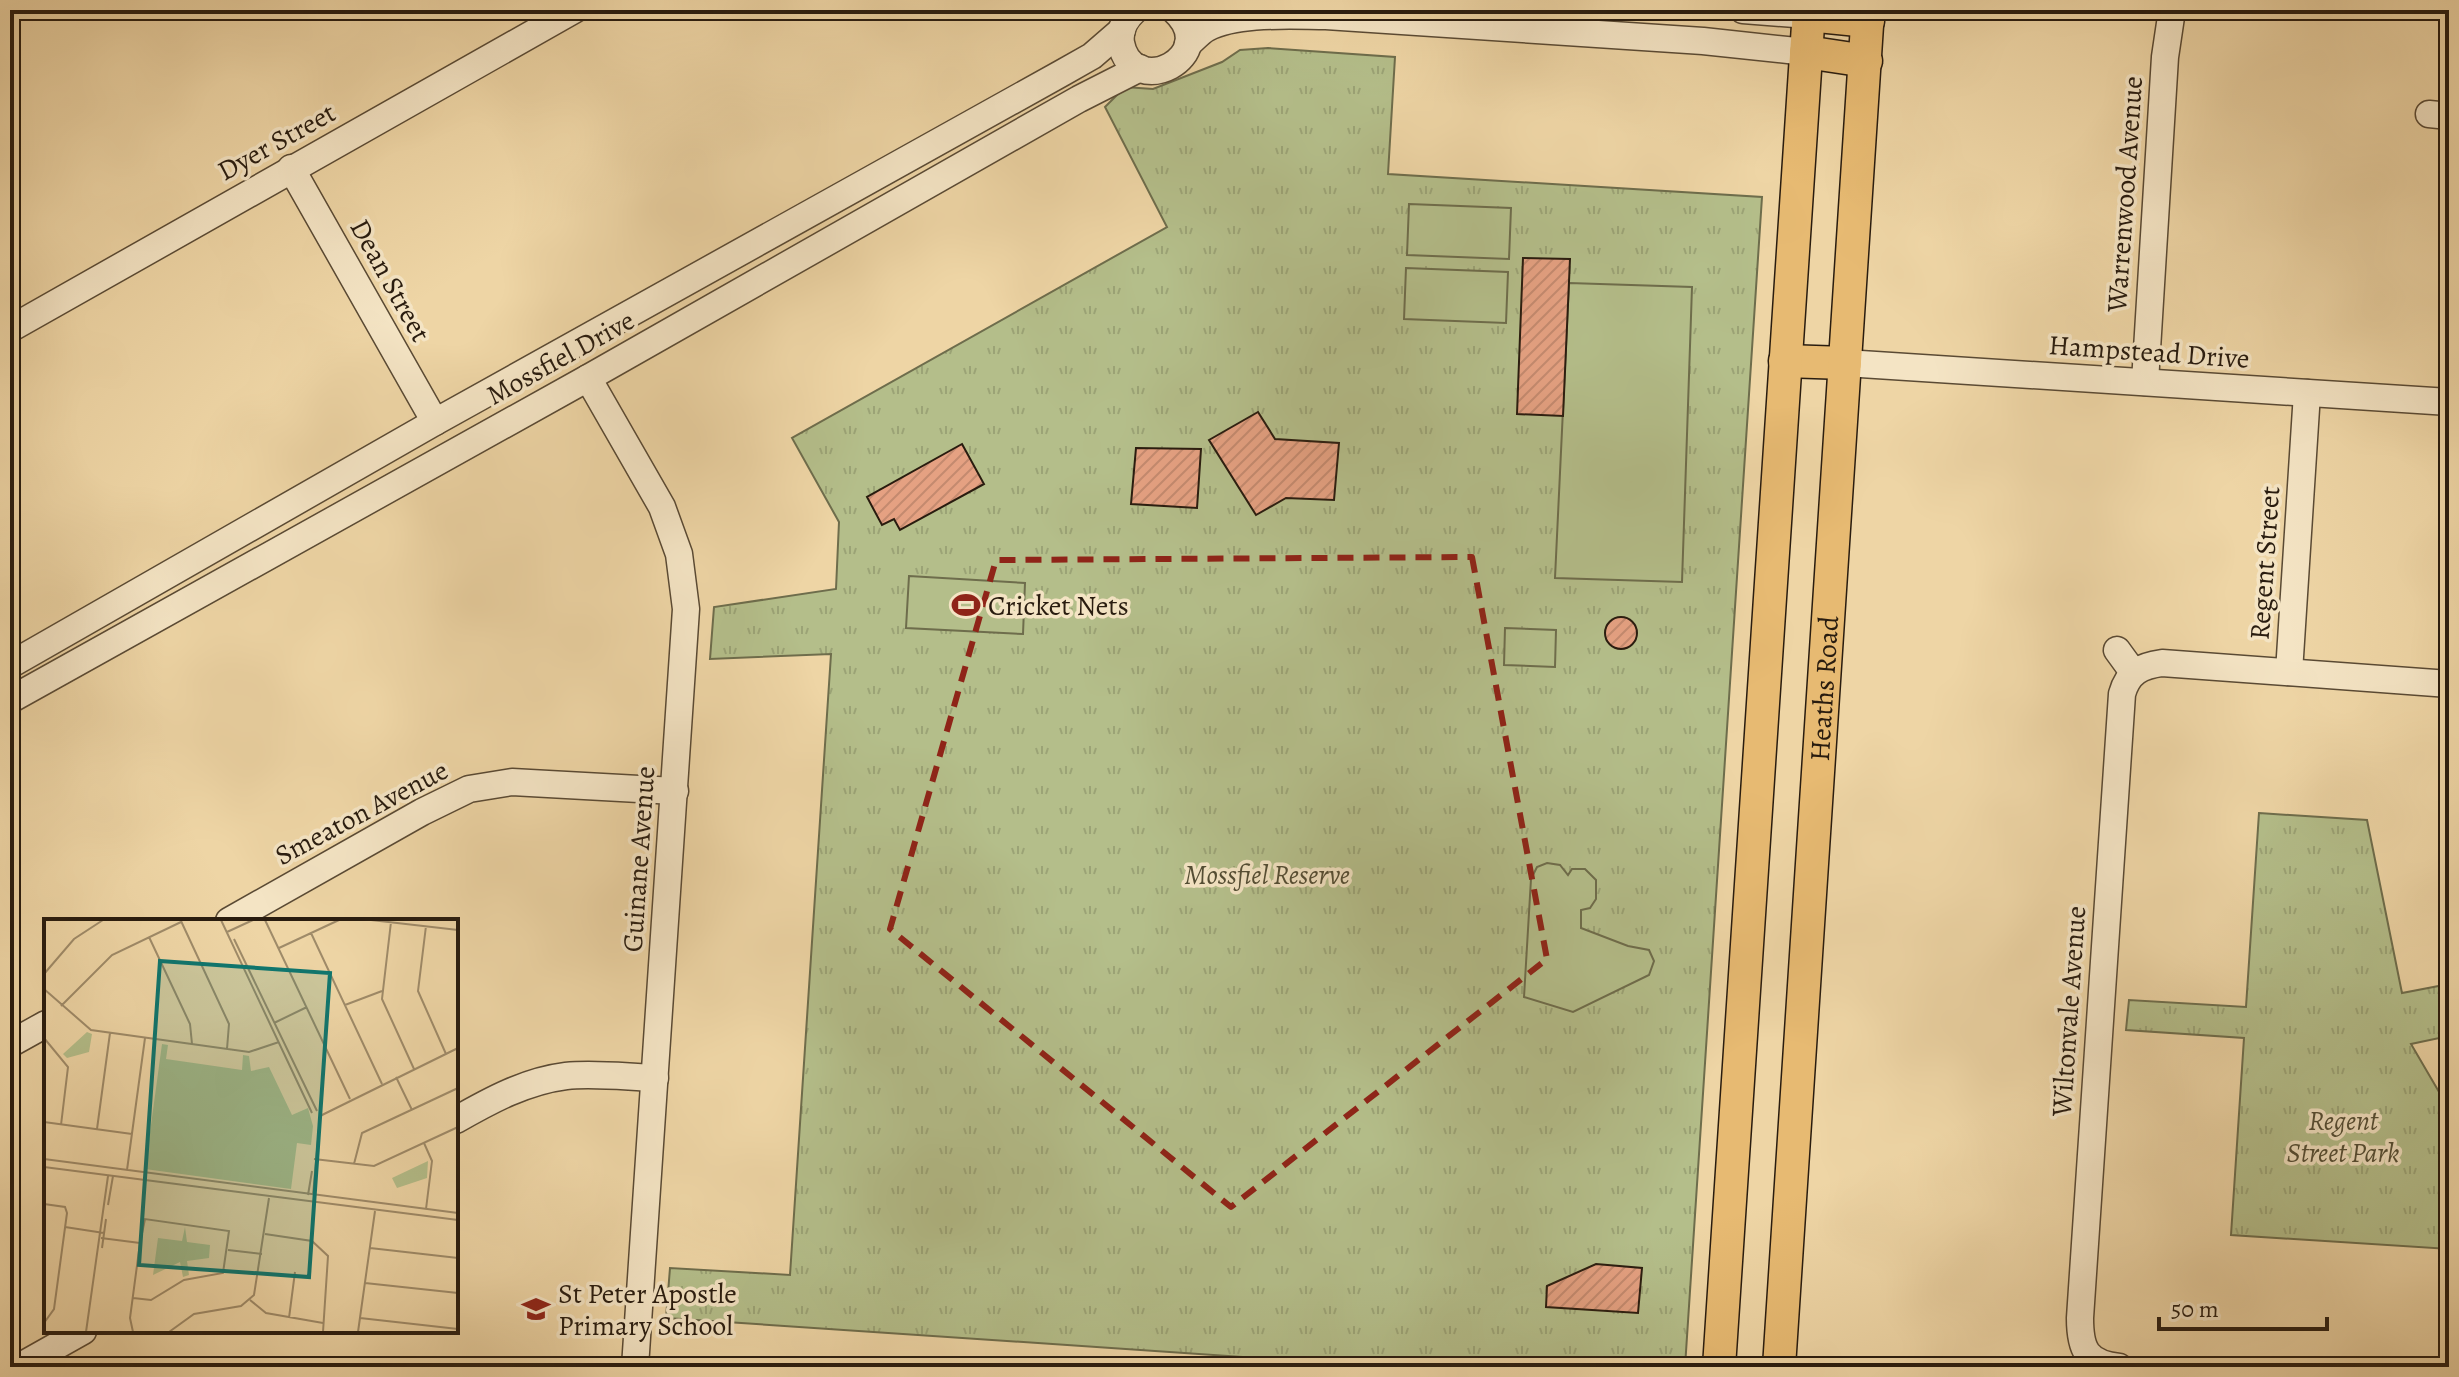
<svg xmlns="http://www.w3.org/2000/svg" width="2459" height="1377" viewBox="0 0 2459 1377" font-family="Alegreya,serif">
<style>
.park{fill:url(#park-tufts);stroke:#6e6d4c;stroke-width:2}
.pitch{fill:#b4be8a;stroke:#6e6d4c;stroke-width:2}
.building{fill:url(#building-hatch);stroke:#291c0f;stroke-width:2}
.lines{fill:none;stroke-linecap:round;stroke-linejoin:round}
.minor-casing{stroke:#5a4a34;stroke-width:29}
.major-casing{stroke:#291c0f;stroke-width:35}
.minor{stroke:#f4e4c4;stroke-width:26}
.major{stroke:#e7ba72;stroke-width:32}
.marked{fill:none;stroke:#8f2418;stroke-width:6;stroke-dasharray:16 10;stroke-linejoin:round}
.labels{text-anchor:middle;stroke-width:7;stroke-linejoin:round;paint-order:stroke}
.street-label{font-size:28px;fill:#291c0f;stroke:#f4e4c4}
.poi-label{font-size:28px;fill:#291c0f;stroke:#f4e4c4;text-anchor:start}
.park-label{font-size:28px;font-style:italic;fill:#534d34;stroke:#f4e4c4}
.inset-road{fill:none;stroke:#9f8b69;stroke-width:2}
.view{fill:#0f766e;fill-opacity:0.15;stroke:#0f766e;stroke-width:4}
.inset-edge{fill:none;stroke:#291c0f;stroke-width:4}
</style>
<defs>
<pattern id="park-tufts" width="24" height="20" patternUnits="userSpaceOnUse" patternTransform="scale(2)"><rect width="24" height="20" fill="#b4be8a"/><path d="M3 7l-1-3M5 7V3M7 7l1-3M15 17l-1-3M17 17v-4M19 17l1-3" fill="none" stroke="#9ba376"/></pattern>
<pattern id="building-hatch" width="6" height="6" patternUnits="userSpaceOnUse" patternTransform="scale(2)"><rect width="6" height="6" fill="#e5a182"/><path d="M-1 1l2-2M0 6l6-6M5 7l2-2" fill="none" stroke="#c48a6f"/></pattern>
</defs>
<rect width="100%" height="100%" fill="#eed5a5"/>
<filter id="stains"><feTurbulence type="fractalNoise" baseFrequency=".0025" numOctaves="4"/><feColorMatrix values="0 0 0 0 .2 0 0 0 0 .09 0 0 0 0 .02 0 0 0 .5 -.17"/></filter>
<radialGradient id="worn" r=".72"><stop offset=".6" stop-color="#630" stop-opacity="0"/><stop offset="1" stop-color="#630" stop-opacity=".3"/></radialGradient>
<g class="park">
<path d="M 1268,48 L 1395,57 L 1388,174 L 1762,197 L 1685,1367 L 1392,1367 L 666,1318 L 670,1268 L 790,1275 L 831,654 L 710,659 L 714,607 L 836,589 L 839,522 L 792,438 L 1167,227 L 1105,107 L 1125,87 L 1153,89 L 1222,62 L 1240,50 Z"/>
<path d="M 2259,813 L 2367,820 L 2402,993 L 2449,984 L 2449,1036 L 2411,1044 L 2449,1109 L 2449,1249 L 2231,1235 L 2244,1038 L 2126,1030 L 2129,1000 L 2246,1007 Z"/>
</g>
<g class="pitch">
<path d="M 1409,204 L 1511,208 L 1509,259 L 1407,255 Z"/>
<path d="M 1406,268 L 1508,272 L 1506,323 L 1404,319 Z"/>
<path d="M 1569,283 L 1692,287 L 1682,582 L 1555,578 Z"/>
<path d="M 909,576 L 1025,583 L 1023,634 L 906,628 Z"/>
<path d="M 1505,628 L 1556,630 L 1555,667 L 1504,665 Z"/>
<path d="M 1547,863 L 1560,865 L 1568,875 L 1572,869 L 1585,869 L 1596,880 L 1596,899 L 1590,908 L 1581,910 L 1581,928 L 1628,946 L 1649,950 L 1654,961 L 1649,975 L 1573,1012 L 1524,997 L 1531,879 L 1537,867 Z"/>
</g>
<g class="building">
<path d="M 1523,258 L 1570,259 L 1563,416 L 1517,414 Z"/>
<path d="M 1258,412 L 1275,439 L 1339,443 L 1334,500 L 1286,498 L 1256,515 L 1209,440 Z"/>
<path d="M 962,444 L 984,484 L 900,530 L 894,519 L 882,525 L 867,497 Z"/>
<path d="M 1136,448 L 1201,449 L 1197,508 L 1131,504 Z"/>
<circle cx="1621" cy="633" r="16"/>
<path d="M 1596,1264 L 1642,1268 L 1638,1313 L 1546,1307 L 1547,1286 Z"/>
</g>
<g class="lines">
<defs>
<g id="minor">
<path d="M 1135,10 C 1125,19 1119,29 1121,43 C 1132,102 1224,56 1174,10"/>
<path d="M 1743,10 L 1808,15"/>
<path d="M 1188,44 C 1194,39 1201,31 1207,28 C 1238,12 1293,16 1326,16 L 1703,41 L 1806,52"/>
<path d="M 2429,114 L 2449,116"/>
<path d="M 291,168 L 435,422"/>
<path d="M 10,329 L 574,10"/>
<path d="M 1845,363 L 2449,402"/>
<path d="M 588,378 L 662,507 L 679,554 L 686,609 L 635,1367"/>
<path d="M 2145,382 L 2165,57 L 2172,10"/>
<path d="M 2117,650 L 2133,672"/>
<path d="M 10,665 L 435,422 L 1062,73 L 1092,56 L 1122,30"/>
<path d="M 2289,672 L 2307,393"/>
<path d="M 10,700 L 588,378 L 1079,99 L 1140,68"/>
<path d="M 229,921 L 422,812 L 469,789 L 512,782 L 675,791"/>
<path d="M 10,1044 L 46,1024"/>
<path d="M 456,1120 C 491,1100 526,1081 566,1076 C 595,1073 626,1077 655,1078"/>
<path d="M 19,1367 L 83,1331"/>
<path d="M 2119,1367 C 2086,1363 2080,1349 2080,1318 L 2122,694 C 2128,672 2141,666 2162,663 L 2449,684"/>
</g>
<g id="major">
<path d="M 1808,15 L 1868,21"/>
<path d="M 1806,52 L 1866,61"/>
<path d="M 1785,361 L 1845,363"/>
<path d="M 1719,1367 L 1809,10"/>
<path id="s1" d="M 1779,1367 L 1868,10"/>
</g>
</defs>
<use href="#minor" class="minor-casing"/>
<use href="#major" class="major-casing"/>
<use href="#minor" class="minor"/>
<use href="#major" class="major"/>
</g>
<path class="marked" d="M 1472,557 L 1547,959 L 1231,1207 L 890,929 L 996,560 Z"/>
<defs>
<symbol id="stadium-bare" viewBox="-9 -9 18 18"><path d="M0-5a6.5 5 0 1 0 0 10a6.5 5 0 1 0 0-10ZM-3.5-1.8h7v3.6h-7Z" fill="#8f2418" stroke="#f4e4c4" stroke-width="2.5" paint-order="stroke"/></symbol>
<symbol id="school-bare" viewBox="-9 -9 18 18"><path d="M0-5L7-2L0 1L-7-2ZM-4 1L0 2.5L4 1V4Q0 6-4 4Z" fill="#8f2418" stroke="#f4e4c4" stroke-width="2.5" paint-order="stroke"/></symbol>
</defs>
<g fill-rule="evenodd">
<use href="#stadium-bare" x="946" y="585" width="40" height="40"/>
<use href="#school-bare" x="516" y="1289" width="40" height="40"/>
</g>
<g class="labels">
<g class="street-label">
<text transform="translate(276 141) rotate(-29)" y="10">Dyer Street</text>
<text transform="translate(2124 194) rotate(-86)" y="10">Warrenwood Avenue</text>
<text transform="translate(391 280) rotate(61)" y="10">Dean Street</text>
<text transform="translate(2149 351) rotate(4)" y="10">Hampstead Drive</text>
<text transform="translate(560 357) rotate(-29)" y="10">Mossfiel Drive</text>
<text transform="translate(2264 563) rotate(-86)" y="10">Regent Street</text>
<text dy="10" stroke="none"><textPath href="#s1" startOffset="680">Heaths Road</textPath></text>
<text transform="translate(361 812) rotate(-28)" y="10">Smeaton Avenue</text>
<text transform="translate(638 859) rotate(-86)" y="10">Guinane Avenue</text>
<text transform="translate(2068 1011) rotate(-86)" y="10">Wiltonvale Avenue</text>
</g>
<g class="poi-label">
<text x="988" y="615">Cricket Nets</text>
<text x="558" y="1303">St Peter Apostle<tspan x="558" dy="32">Primary School</tspan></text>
</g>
<g class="park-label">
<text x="1267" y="884">Mossfiel Reserve</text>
<text x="2343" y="1130">Regent<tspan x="2343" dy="32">Street Park</tspan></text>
</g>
</g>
<g transform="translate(44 919)">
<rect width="414" height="414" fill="#eed5a5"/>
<path d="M 43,113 L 48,115 L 45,133 L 23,139 L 19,135 ZM 118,125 L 124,126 L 122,140 L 198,151 L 199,136 L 205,137 L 207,152 L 225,148 L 248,196 L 264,189 L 269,207 L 267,226 L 253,224 L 247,270 L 101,250 ZM 384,242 L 383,259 L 353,269 L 348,259 ZM 141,308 L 143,323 L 166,326 L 165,339 L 143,342 L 145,356 L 139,358 L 136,343 L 109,356 L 114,319 L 138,322 Z" fill="#b4be8a"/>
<path d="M 201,241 L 238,245 L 236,260 L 200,257 Z" fill="#b4be8a"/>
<path class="inset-road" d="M 177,1 L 268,194M 221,1 L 306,180M 327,1 L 414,11M 137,2 L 185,105 L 183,130M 347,3 L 338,80 L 370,150M 382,7 L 374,72 L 402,135M 183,13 L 209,1M 267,14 L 338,165M 105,18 L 146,105 L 148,125M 190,20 L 273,192M 235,29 L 295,1M 414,36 L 414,77M 0,55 L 30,20 L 59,1M 0,70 L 47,111 L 205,133 L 235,123M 301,86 L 338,72M 17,87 L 68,36 L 137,3M 230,104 L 263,88M 0,119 L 24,148 L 17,206M 352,158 L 368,191M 276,197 L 414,129M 0,203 L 88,215M 53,210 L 66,114M 380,224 L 388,242 L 382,290M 0,240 L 414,294M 270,240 L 330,247 L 414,208M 310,245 L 318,214 L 414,169M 0,248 L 414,301M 83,251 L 101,119M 264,276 L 268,252M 269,276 L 276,198M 0,285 L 21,288 L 23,294 L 10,390 L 0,404M 64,286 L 69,257M 21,308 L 60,314M 221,315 L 268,322 L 284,337 L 279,413M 57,319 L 96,324M 58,329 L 62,300M 326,329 L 414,339M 184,331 L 218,335M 321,364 L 414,374M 206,381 L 222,394 L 279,404M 245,399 L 251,353M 316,399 L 414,410M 42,413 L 64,257M 89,413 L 86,399 L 96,324 L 101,300 L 185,312 L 179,354 L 140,361 L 107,381 L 89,379M 125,413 L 150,395 L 197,387 L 210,376 L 225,279M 314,413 L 331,292"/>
<path class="view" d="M 116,42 L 286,54 L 265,358 L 95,346 Z"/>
<rect width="414" height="414" class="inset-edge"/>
</g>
<rect width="2459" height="1377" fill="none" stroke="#eed5a5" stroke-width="40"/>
<rect x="12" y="12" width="2435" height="1353" fill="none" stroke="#291c0f" stroke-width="4"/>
<rect x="20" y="20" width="2419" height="1337" fill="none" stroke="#291c0f" stroke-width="2"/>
<path d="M2159 1317v12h168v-12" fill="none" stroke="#291c0f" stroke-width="4"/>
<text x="2171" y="1317" font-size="24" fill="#291c0f" stroke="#f4e4c4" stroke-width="6" paint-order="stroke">50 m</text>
<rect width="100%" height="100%" filter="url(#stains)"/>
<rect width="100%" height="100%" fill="url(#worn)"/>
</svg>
